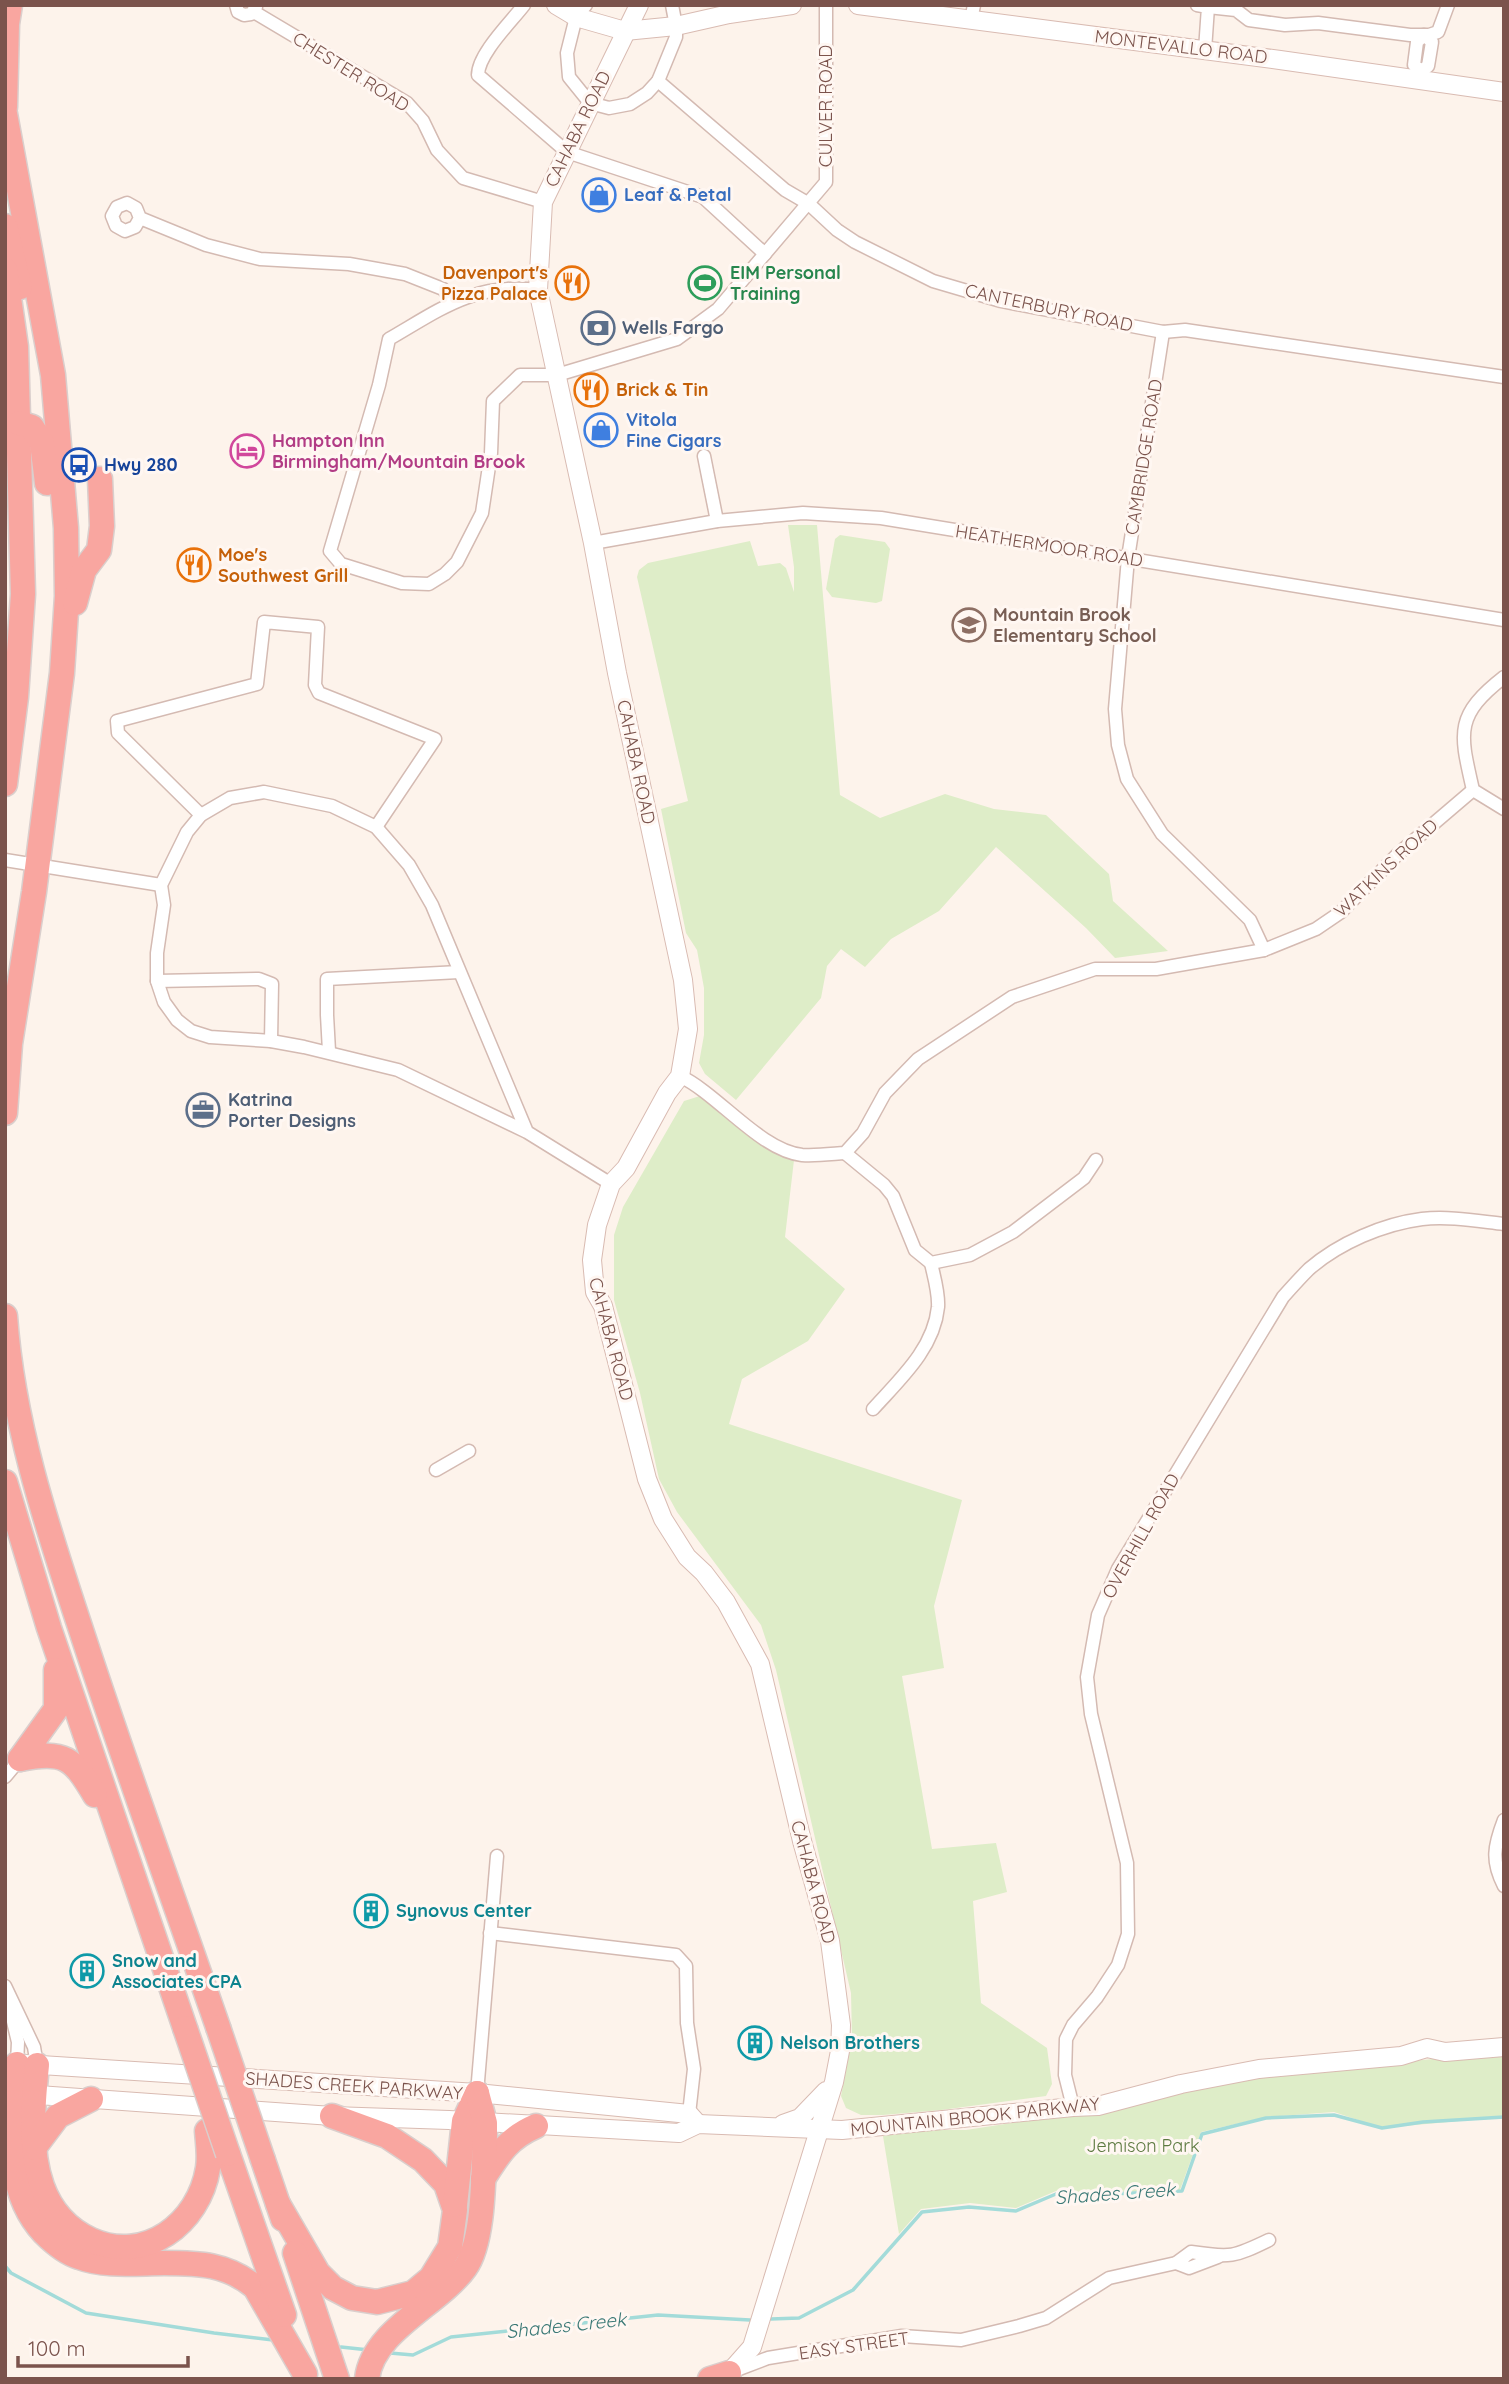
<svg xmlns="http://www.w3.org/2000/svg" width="1509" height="2384" viewBox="0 0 1509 2384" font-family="Quicksand,sans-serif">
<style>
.green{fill:#deedc8}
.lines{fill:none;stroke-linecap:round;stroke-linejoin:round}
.stream{stroke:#a3dbd9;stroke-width:3.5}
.street-casing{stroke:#d4bab2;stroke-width:15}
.secondary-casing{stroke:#d9bbb2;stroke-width:20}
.highway-casing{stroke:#dacfcd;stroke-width:27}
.street{stroke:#fff;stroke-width:12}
.secondary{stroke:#fff;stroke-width:18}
.highway{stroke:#f9a6a0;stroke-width:24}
.highway-bridge-casing{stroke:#dacfcd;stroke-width:27;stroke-linecap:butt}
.highway-bridge{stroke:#f9a6a0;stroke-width:24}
.labels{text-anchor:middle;stroke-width:6;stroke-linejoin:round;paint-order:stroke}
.street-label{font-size:18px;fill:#7b534c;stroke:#fff7f2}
.shop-label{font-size:18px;font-weight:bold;fill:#366cbe;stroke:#fff7f2;text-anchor:start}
.food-label{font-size:18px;font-weight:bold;fill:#c56008;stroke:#fff7f2;text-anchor:start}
.leisure-label{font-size:18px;font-weight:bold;fill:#27864d;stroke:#fff7f2;text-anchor:start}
.service-label{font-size:18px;font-weight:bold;fill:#4e5e75;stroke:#fff7f2;text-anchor:start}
.hotel-label{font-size:18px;font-weight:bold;fill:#b23c85;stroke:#fff7f2;text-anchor:start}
.transit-label{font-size:18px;font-weight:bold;fill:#164399;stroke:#fff7f2;text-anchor:start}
.education-label{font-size:18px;font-weight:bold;fill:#785e54;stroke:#fff7f2;text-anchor:start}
.culture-label{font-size:18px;font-weight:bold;fill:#0d838f;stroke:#fff7f2;text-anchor:start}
.park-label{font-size:18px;fill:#5d7a40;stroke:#fff7f2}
.water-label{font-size:19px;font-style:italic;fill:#3b7976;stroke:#fff7f2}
</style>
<rect width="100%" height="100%" fill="#fdf3eb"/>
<g class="green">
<path d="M 788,525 L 817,525 L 840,795 L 880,818 L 945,794 L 994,809 L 1046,815 L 1109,874 L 1113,901 L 1168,951 L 1115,958 L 1086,928 L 996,847 L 939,911 L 891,939 L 865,967 L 841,949 L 827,966 L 821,998 L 736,1100 L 705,1074 L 699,1063 L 704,1035 L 704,988 L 697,950 L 686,933 L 661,809 L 688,801 L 637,577 L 639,570 L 648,563 L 750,541 L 758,566 L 780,563 L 786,568 L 794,592 L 794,567 Z"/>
<path d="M 840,535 L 885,542 L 890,549 L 882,601 L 876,603 L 832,597 L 826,589 L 835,539 Z"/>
<path d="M 700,1096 C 729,1120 757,1149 794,1160 L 785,1237 L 845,1289 L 808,1341 L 742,1379 L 729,1424 L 962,1500 L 934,1606 L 944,1668 L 902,1676 L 932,1849 L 996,1843 L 1007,1892 L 973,1901 L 981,2003 L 1047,2048 L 1052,2084 L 1046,2096 L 941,2110 L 883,2115 L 861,2115 L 846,2108 L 841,2096 L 852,2039 L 851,1993 L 776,1670 L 761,1625 L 677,1512 L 659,1479 L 640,1393 L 614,1300 L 614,1235 L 623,1207 L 684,1101 Z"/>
<path d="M 1504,2052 L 1504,2117 L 1382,2128 L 1334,2112 L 1266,2117 L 1201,2132 L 1180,2190 L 1086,2193 L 1056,2191 L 1016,2208 L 970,2203 L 921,2209 L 899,2234 L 882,2130 L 966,2130 L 1102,2109 L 1269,2075 Z"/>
</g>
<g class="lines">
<g class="stream">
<path d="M 5,2266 L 11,2273 L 86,2313 L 214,2333 L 273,2340"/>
<path d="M 771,2319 L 799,2318 L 853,2290 L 922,2212 L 969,2207 L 1016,2211 L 1056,2194 L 1086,2195 L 1182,2191 L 1202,2134 L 1266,2118 L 1334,2115 L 1382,2128 L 1423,2122 L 1504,2117"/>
<path d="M 341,2347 L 369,2350"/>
<path d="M 390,2353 L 413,2355 L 451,2337 L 658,2315 L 750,2320"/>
</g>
<defs>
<g id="street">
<path d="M 236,5 L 238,12 L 244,15 L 251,14 L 256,7"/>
<path d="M 524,5 C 511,22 478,54 478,75 L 567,152 L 703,197 L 765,254"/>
<path d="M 586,5 L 576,17 L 567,53 L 569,77 L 590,103 L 609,108 L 630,104 L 647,93 L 658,81 L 676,37 L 676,26 L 672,5"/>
<path d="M 1197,5 L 1208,7 L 1205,50"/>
<path d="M 1208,7 L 1236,10 L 1249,20 L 1285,25 L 1318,23 L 1410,35 L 1429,35 L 1438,32 L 1448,5"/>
<path d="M 254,12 L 407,103 L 423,121 L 437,150 L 463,178 L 543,202"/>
<path d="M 971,20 L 974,5"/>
<path d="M 1424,35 L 1432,42 L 1428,66 L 1421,71 L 1414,65 L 1417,42 Z"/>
<path d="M 658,81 L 785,190 L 809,204 L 837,230 L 855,242 L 933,281 L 1001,301 L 1163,332 L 1185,330 L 1504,377"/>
<path d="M 140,218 L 135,227 L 125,231 L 116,226 L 112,216 L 117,207 L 127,203 L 136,208 L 140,218 L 206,245 L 260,259 L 349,264 L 405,274 L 443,289 L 453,302"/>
<path d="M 538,290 C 475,282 441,309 389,339 L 379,385 L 330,551 L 341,564 L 402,583 L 429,584 L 445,574 L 457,562 L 482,513 L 491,453 L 493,401 L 520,375 L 557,375 L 677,339 L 718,309 L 826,182 L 826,5"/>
<path d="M 1163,332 L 1128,558 L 1115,709 L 1118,745 L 1127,779 L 1162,834 L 1250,920 L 1264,950"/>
<path d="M 704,456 L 717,521"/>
<path d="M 593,543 L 717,521 L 803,513 L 881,518 L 1504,620"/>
<path d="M 1504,677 C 1454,716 1460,733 1473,790 L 1504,809"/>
<path d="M 201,815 L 118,733 L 117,721 L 257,684 L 264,622 L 318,627 L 315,685 L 319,693 L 435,739 L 376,827"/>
<path d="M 5,860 L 161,885"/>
<path d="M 157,981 L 259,979 L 272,984 L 271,1041"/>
<path d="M 329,1051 L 327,1015 L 327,979 L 459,972"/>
<path d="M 680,1076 C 719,1095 760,1150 802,1155 C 816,1156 831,1154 845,1153 L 863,1133 L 885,1093 L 918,1059 L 1012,997 L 1095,969 L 1156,969 L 1264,950 L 1316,929 L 1341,912 L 1398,854 L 1473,790"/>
<path d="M 527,1132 L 432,905 L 409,865 L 376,827 L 332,806 L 264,792 L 230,798 L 201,815 L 187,832 L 161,885 L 164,905 L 157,953 L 157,981 L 164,1002 L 177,1020 L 191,1031 L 210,1037 L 271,1041 L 304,1047 L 398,1070 L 527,1132 L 611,1184"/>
<path d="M 845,1153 L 884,1185 L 893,1196 L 915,1250 L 931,1263 L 970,1255 L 1013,1232 L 1084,1178 L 1096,1160"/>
<path d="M 873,1409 C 899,1380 934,1349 938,1307 C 939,1293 934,1277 931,1263"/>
<path d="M 436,1470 L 469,1451"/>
<path d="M 5,1777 L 20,1759"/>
<path d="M 1504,1820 C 1494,1846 1491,1861 1504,1886"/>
<path d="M 490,1933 L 676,1955 L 686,1966 L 687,2023 L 694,2069 L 689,2114"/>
<path d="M 5,1986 L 34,2047 L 37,2065"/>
<path d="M 10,2009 L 18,2042 L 17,2064"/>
<path d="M 477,2093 L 497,1856"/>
<path d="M 1073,2107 L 1065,2075 L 1066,2039 L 1073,2025 L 1097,1997 L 1118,1965 L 1128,1934 L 1127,1863 L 1091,1714 L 1087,1677 L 1098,1615 L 1118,1569 L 1283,1297 C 1291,1288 1300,1278 1309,1269 C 1339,1243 1383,1224 1422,1219 C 1449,1216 1477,1221 1504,1224"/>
<path d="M 1176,2263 L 1189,2268 L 1218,2257"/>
<path d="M 734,2371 L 768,2358 L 902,2336 L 961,2340 L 1019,2326 L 1046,2318 L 1109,2278 L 1176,2263 L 1191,2252 C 1231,2258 1234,2257 1269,2240"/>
</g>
<g id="secondary">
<path d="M 556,5 L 576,17 L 625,31 L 676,26 L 729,14 L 792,5"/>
<path d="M 639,5 L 543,202 L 538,290 L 593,543 L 617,673 L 683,980 L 688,1029 L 680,1076 L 667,1093 L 626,1168 L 611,1184 L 597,1225 L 592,1260 L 595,1292 L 603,1306 L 647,1479 L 663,1519 L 687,1557 L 704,1573 L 726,1602 L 760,1664 L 802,1841 L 830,1941 L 841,2025 L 840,2051 L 834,2082 L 752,2347 L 729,2373"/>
<path d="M 858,5 L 1280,60 L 1504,92"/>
<path d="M 25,2064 L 477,2093 L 689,2114 L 698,2124"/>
<path d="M 24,2094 L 332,2116 L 449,2120 L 679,2133 L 698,2124 L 842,2130 L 1073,2107 L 1098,2106 L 1181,2084 L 1259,2069 L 1401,2056 L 1427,2048 L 1445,2052 L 1504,2047"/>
<path d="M 783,2124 L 800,2118 L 826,2091"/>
</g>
<g id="highway">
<path d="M 5,107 L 7,24 L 10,5"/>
<path d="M 5,114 L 53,375 L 66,528 L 67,596 L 62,673 L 34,892 L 10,1044 L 5,1113"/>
<path d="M 5,226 L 20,287"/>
<path d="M 5,270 L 16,347 L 23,594 L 16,697 L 5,784"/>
<path d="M 19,423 L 32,427 L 42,443 L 47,483"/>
<path d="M 75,603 L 84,570 L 99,550 L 102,526 L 100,479"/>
<path d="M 5,1316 C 13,1430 51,1538 86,1645 C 128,1773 174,1900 218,2027"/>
<path d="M 5,1482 L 49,1628 L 185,2028"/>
<path d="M 20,1759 C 65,1750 73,1758 95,1795"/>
<path d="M 20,1759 L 56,1709 L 56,1670"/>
<path d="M 17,2064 C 15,2122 1,2187 44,2233 C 53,2242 66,2253 79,2257 C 105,2267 137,2263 164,2263 C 200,2263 227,2264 255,2287 L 305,2374"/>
<path d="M 37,2065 C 33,2104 29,2149 42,2186 C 51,2211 67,2229 91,2240 C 145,2264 199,2224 208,2168 C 210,2156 208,2144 207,2131"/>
<path d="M 34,2148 L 58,2116 L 91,2099"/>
<path d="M 228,2154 L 284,2315"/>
<path d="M 263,2160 L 283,2219"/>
<path d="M 483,2179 C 499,2154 508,2138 536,2126"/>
<path d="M 278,2204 L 318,2273 L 333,2288 L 352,2298 L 377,2302 L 413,2293 L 431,2278 L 450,2247 L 455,2210 L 446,2184 L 423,2160 L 387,2136 L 332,2116"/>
<path d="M 455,2205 L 464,2121 L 477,2093"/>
<path d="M 295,2253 L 337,2379"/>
<path d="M 367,2379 C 372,2331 439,2304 465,2268 C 485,2241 483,2170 485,2136 L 485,2123 L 477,2093"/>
<path d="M 710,2379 L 729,2373"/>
</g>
</defs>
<use href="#street" class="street-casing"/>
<use href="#secondary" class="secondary-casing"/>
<use href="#highway" class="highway-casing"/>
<use href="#street" class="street"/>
<use href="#secondary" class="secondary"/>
<use href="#highway" class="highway"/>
<defs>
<g id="highway-bridge">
<path d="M 218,2027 L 263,2160"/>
<path d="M 185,2028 L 228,2154"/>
</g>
</defs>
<use href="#highway-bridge" class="highway-bridge-casing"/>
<use href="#highway-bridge" class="highway-bridge"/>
</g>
<defs>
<symbol id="shop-ring" viewBox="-11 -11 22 22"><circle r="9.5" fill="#fff7f2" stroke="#3f7fe0" stroke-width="1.5"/><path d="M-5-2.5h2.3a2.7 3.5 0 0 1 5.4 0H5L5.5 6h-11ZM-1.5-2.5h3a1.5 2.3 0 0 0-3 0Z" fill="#3f7fe0"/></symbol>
<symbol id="restaurant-ring" viewBox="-11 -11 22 22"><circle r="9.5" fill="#fff7f2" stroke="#e8710a" stroke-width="1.5"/><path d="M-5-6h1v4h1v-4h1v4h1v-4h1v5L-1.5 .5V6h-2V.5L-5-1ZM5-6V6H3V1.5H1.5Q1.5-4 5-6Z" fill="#e8710a"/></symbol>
<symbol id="stadium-ring" viewBox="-11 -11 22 22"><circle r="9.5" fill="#fff7f2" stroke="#2e9e5b" stroke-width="1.5"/><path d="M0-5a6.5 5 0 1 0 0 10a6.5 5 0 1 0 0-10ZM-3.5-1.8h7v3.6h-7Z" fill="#2e9e5b"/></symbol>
<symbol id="bank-ring" viewBox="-11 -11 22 22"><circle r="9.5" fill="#fff7f2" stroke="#5c6f8a" stroke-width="1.5"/><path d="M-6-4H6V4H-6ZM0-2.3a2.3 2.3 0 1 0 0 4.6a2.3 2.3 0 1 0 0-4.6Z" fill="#5c6f8a"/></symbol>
<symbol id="hotel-ring" viewBox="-11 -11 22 22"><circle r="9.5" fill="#fff7f2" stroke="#d1479c" stroke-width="1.5"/><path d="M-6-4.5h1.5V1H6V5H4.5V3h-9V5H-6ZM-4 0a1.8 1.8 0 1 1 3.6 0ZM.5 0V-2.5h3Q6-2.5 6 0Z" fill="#d1479c"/></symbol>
<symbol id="bus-ring" viewBox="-11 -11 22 22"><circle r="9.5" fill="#fff7f2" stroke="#1a4fb4" stroke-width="1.5"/><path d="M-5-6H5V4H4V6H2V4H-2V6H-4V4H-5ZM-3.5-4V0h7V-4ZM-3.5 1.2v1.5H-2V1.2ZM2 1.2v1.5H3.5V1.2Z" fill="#1a4fb4"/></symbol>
<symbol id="school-ring" viewBox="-11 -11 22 22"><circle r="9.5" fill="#fff7f2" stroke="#8d6e63" stroke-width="1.5"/><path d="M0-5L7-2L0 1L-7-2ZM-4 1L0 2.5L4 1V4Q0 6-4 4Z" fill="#8d6e63"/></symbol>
<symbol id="office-ring" viewBox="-11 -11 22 22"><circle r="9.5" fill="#fff7f2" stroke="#5c6f8a" stroke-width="1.5"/><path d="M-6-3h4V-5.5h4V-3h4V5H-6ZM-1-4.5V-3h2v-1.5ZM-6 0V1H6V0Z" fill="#5c6f8a"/></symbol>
<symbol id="building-ring" viewBox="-11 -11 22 22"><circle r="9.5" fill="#fff7f2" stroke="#0f9aa8" stroke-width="1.5"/><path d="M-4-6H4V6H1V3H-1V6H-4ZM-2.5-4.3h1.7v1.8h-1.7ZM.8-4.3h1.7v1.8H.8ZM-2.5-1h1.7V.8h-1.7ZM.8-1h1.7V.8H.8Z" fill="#0f9aa8"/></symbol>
</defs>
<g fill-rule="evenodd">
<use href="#shop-ring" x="580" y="176" width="38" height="38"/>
<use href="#restaurant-ring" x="553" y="264" width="38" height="38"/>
<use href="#stadium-ring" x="686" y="264" width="38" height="38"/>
<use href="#bank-ring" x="579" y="309" width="38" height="38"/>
<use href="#restaurant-ring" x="572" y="371" width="38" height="38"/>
<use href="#shop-ring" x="582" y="411" width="38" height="38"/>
<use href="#hotel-ring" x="228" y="432" width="38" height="38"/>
<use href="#bus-ring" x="60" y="446" width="38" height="38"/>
<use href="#restaurant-ring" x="175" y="546" width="38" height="38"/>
<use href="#school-ring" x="950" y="606" width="38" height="38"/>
<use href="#office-ring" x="184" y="1091" width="38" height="38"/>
<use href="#building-ring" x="352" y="1892" width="38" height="38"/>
<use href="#building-ring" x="68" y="1952" width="38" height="38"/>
<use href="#building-ring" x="736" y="2024" width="38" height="38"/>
</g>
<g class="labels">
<g class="street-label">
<text transform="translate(1181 47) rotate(7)" y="6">MONTEVALLO ROAD</text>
<text transform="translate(351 72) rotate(32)" y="6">CHESTER ROAD</text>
<text transform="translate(826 106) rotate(-90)" y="6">CULVER ROAD</text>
<text transform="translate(578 129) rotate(-64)" y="6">CAHABA ROAD</text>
<text transform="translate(1049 308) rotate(12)" y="6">CANTERBURY ROAD</text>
<text transform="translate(1144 457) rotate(-81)" y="6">CAMBRIDGE ROAD</text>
<text transform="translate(1049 546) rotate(9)" y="6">HEATHERMOOR ROAD</text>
<text transform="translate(636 762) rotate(78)" y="6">CAHABA ROAD</text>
<text transform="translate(1386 868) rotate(-43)" y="6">WATKINS ROAD</text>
<text transform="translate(611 1339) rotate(75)" y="6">CAHABA ROAD</text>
<text transform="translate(1141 1536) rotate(-61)" y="6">OVERHILL ROAD</text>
<text transform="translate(813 1882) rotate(75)" y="6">CAHABA ROAD</text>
<text transform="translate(354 2086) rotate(4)" y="6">SHADES CREEK PARKWAY</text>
<text transform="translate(975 2117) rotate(-6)" y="6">MOUNTAIN BROOK PARKWAY</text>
<text transform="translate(854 2346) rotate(-8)" y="6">EASY STREET</text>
</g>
<g class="shop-label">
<text x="624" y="201">Leaf &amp; Petal</text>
<text x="626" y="426">Vitola<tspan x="626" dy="21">Fine Cigars</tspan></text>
</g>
<g class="food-label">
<text x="548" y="279" text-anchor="end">Davenport's<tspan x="548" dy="21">Pizza Palace</tspan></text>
<text x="616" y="396">Brick &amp; Tin</text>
<text x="218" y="561">Moe's<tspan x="218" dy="21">Southwest Grill</tspan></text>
</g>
<g class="leisure-label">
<text x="730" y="279">EIM Personal<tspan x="730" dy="21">Training</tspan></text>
</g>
<g class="service-label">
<text x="622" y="334">Wells Fargo</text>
<text x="228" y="1106">Katrina<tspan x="228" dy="21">Porter Designs</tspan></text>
</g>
<g class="hotel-label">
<text x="272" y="447">Hampton Inn<tspan x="272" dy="21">Birmingham/Mountain Brook</tspan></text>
</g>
<g class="transit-label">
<text x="104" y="471">Hwy 280</text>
</g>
<g class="education-label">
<text x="993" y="621">Mountain Brook<tspan x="993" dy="21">Elementary School</tspan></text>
</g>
<g class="culture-label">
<text x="396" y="1917">Synovus Center</text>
<text x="112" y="1967">Snow and<tspan x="112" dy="21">Associates CPA</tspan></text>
<text x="780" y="2049">Nelson Brothers</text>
</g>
<g class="park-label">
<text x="1143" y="2152">Jemison Park</text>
</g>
<g class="water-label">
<text transform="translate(1115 2193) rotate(-4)" y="7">Shades Creek</text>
<text transform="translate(566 2325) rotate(-6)" y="7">Shades Creek</text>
</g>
</g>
<rect width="1509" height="2384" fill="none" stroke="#7b534c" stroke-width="14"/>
<path d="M18 2356v10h170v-10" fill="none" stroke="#7b534c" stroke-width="3.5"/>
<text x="28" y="2356" font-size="21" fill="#7b534c" stroke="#fff7f2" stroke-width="5" paint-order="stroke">100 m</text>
</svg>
